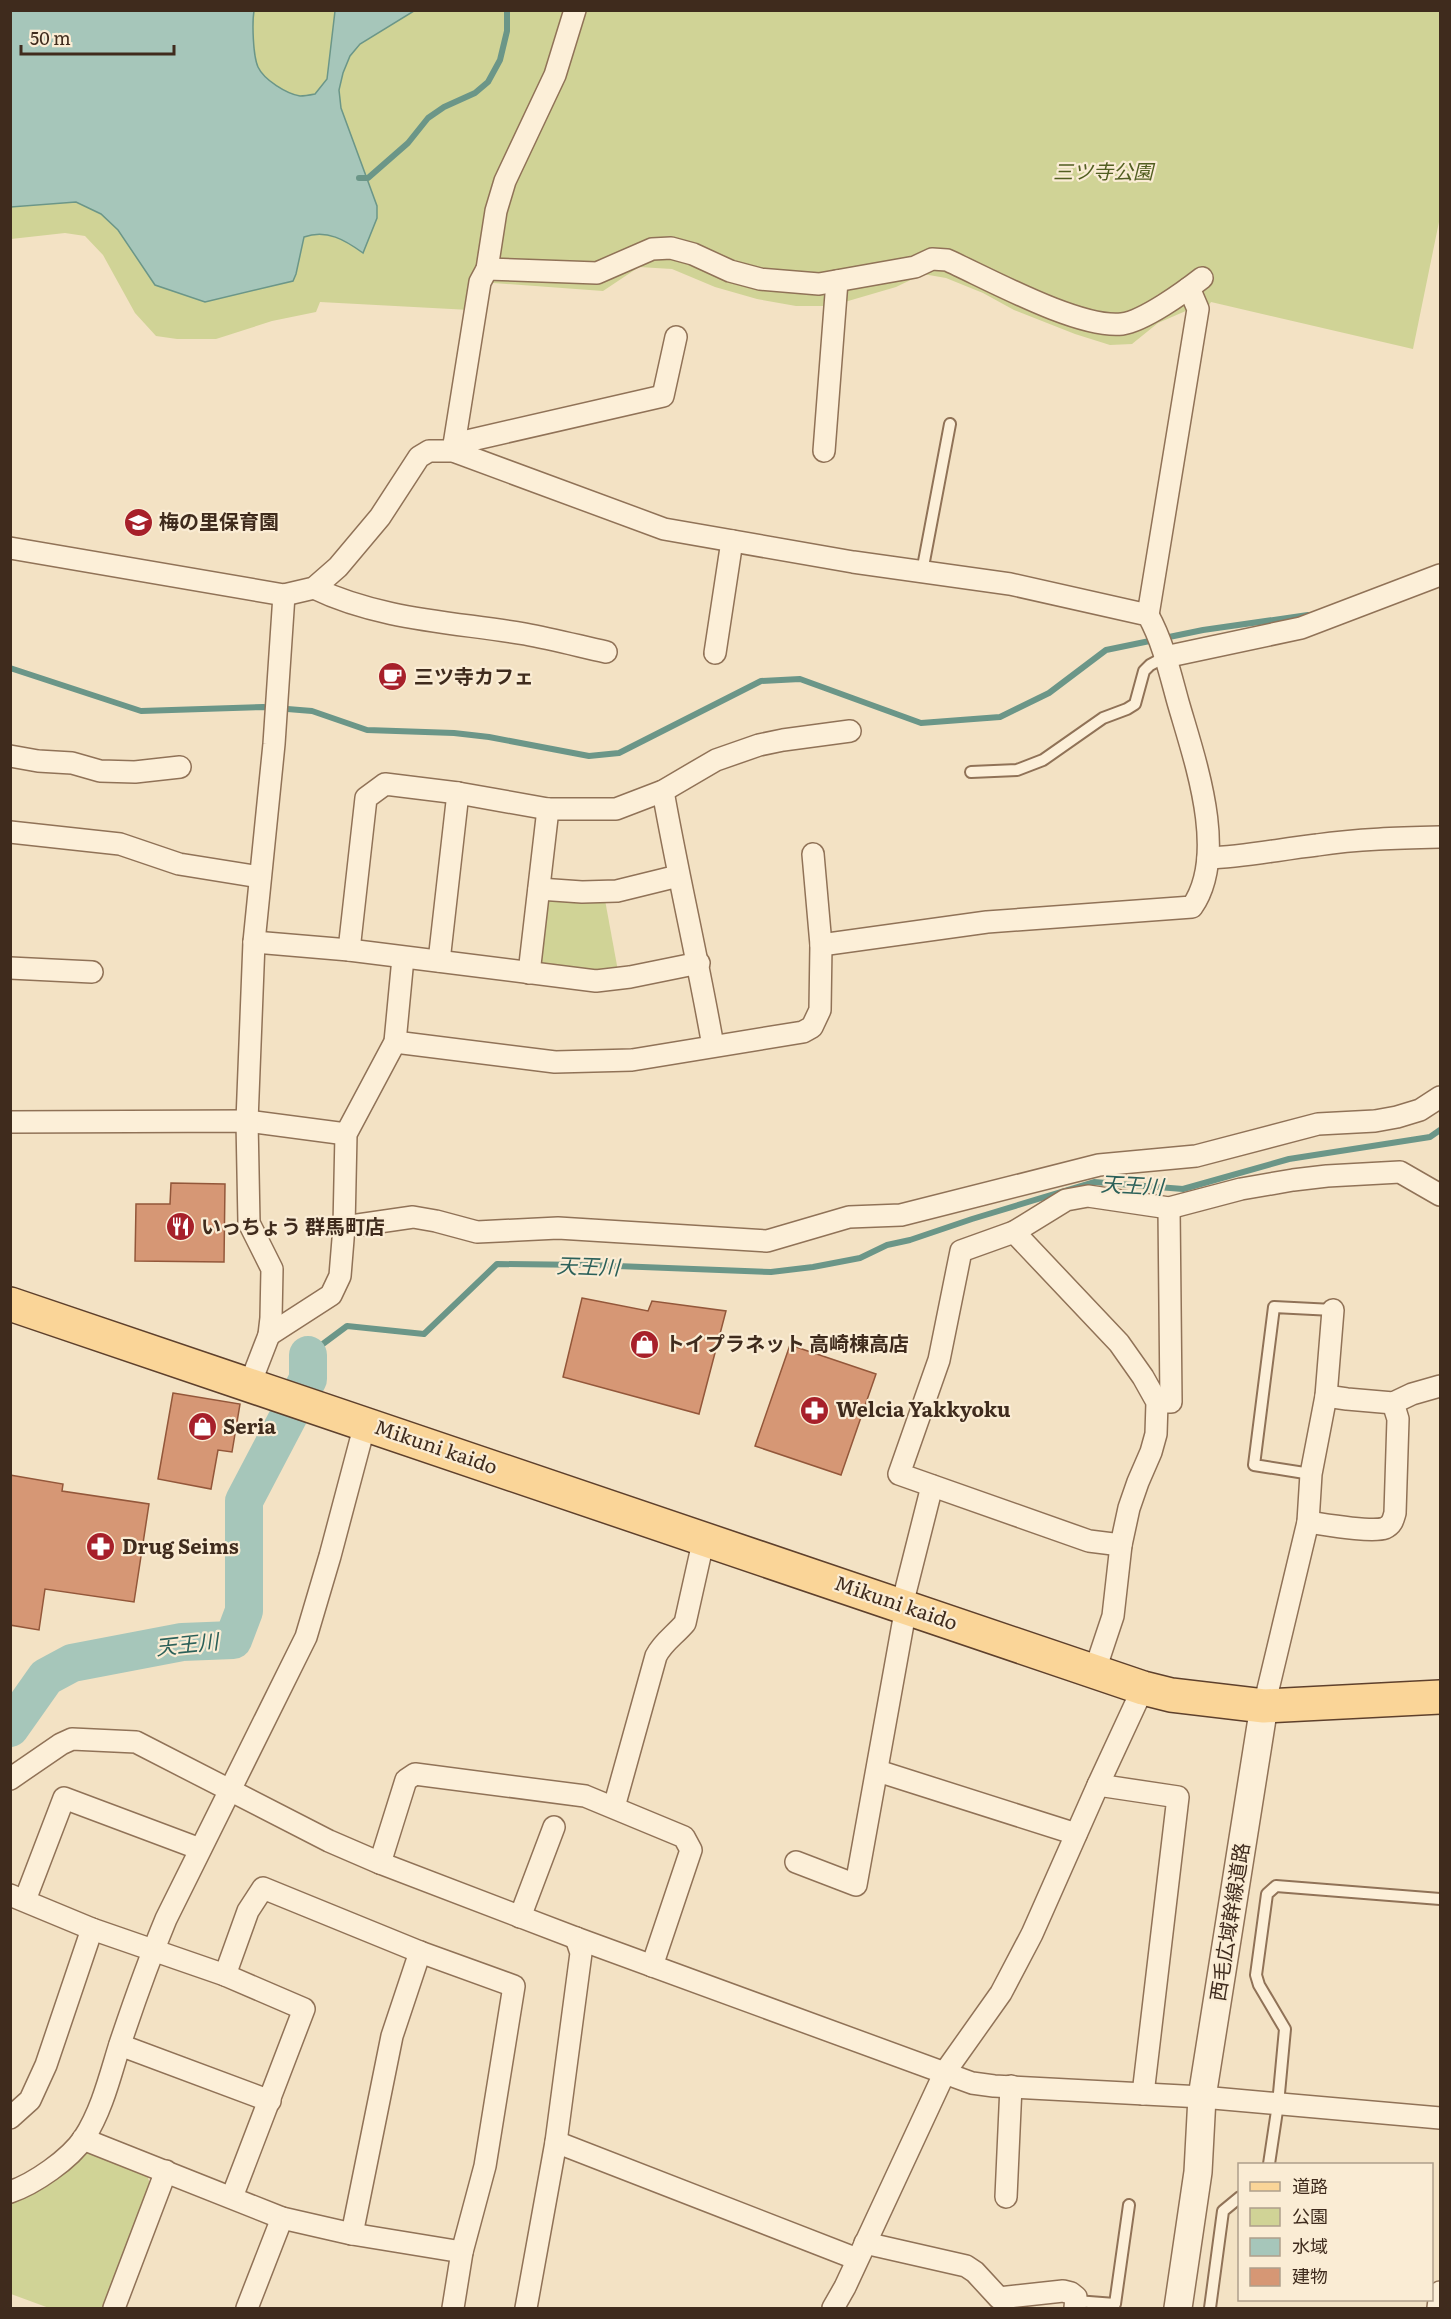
<svg xmlns="http://www.w3.org/2000/svg" width="1451" height="2319" viewBox="0 0 1451 2319" font-family="Literata,'Noto Sans JP',serif">
<style>
.green{fill:#d0d396}
.water{fill:#a6c6ba;stroke:#6b9688;stroke-width:1.5}
.lines{fill:none;stroke-linecap:round;stroke-linejoin:round}
.stream{stroke:#6b9688;stroke-width:6}
.river{stroke:#a6c6ba;stroke-width:38}
.building{fill:#d69775;stroke:#93573a;stroke-width:1.5}
.service-casing{stroke:#907257;stroke-width:14}
.minor-casing{stroke:#907257;stroke-width:24}
.tertiary-casing{stroke:#907257;stroke-width:30}
.primary-casing{stroke:#5e402c;stroke-width:36}
.service{stroke:#fcefd8;stroke-width:10}
.minor{stroke:#fcefd8;stroke-width:21}
.tertiary{stroke:#fcefd8;stroke-width:27}
.primary{stroke:#fad598;stroke-width:33}
.labels{text-anchor:middle;stroke-width:4.5;stroke-linejoin:round;paint-order:stroke}
.park-label{font-size:20px;font-style:italic;fill:#525e21;stroke:#faecd4}
.poi-label{font-size:20px;font-weight:bold;fill:#3f2b1d;stroke:#faecd4;text-anchor:start}
.street-label{font-size:20px;fill:#3f2b1d;stroke:#faecd4}
.water-label{font-size:21px;font-style:italic;fill:#2b6059;stroke:#faecd4}
</style>
<rect width="100%" height="100%" fill="#f3e2c4"/>
<g class="green">
<path d="M 10,11 L 1440,11 L 1440,217 L 1413,349 L 1211,302 L 1205,312 L 1188,310 L 1158,323 L 1132,344 L 1110,345 L 1075,334 L 1014,310 L 983,293 L 946,278 L 923,274 L 896,287 L 831,306 L 796,306 L 757,299 L 715,287 L 672,269 L 639,267 L 603,291 L 480,282 L 470,310 L 320,302 L 316,312 L 272,321 L 216,339 L 177,339 L 156,336 L 135,313 L 103,255 L 85,236 L 65,233 L 11,239 Z"/>
<path d="M 553,898 L 605,900 L 618,971 L 603,974 L 546,967 L 539,960 L 545,903 Z"/>
<path d="M 84,2150 L 146,2172 L 152,2190 L 106,2308 L 49,2308 L 11,2294 L 10,2200 Z"/>
</g>
<path class="water" d="M 11,10 L 254,11 C 252,23 253,56 258,67 C 264,80 287,94 300,96 C 305,96 310,95 315,94 L 327,79 L 335,11 L 414,11 L 360,44 L 350,56 L 343,73 L 339,90 L 341,108 L 377,206 L 377,218 L 363,253 C 345,240 327,229 304,237 L 296,274 L 293,281 L 205,302 L 155,285 L 118,230 L 101,214 L 76,202 L 11,207 Z"/>
<g class="lines">
<g class="stream">
<path d="M 359,178 L 368,178 L 408,143 L 428,118 L 444,107 L 475,93 L 488,82 L 500,60 L 507,31 L 507,10"/>
<path d="M 10,668 L 141,711 L 263,707 L 312,711 L 367,730 L 454,733 L 489,737 L 589,756 L 619,753 L 761,681 L 800,679 L 921,723 L 1000,717 L 1049,693 L 1106,650 L 1203,630 L 1308,615"/>
<path d="M 308,1355 L 347,1326 L 424,1334 L 497,1264 L 591,1265 L 771,1272 L 813,1267 L 860,1258 L 887,1245 L 910,1240 L 972,1219 L 1094,1182 L 1183,1189 L 1289,1159 L 1430,1137 L 1440,1130"/>
</g>
<path class="river" d="M 10,1728 L 46,1677 L 72,1663 L 182,1642 L 233,1640 L 244,1611 L 244,1501 L 308,1379 L 308,1355"/>
</g>
<g class="building">
<path d="M 171,1183 L 225,1184 L 224,1262 L 135,1261 L 136,1204 L 170,1204 Z"/>
<path d="M 582,1298 L 648,1311 L 652,1301 L 726,1311 L 699,1414 L 563,1377 Z"/>
<path d="M 790,1345 L 876,1374 L 841,1475 L 755,1446 Z"/>
<path d="M 173,1393 L 240,1404 L 232,1452 L 218,1450 L 211,1489 L 158,1479 Z"/>
<path d="M 10,1475 L 63,1484 L 62,1491 L 149,1504 L 134,1602 L 45,1589 L 39,1630 L 10,1625 Z"/>
</g>
<g class="lines">
<defs>
<g id="service">
<path d="M 922,572 L 950,424"/>
<path d="M 971,772 L 1017,770 L 1043,760 L 1103,718 L 1127,709 L 1135,704 L 1144,671 L 1150,665 L 1165,657"/>
<path d="M 1311,1474 L 1254,1465 L 1274,1307 L 1333,1310"/>
<path d="M 1269,2164 L 1278,2104 L 1285,2029 L 1259,1985 L 1256,1975 L 1267,1894 L 1276,1886 L 1440,1899"/>
<path d="M 1076,2301 L 1115,2304 L 1129,2205"/>
<path d="M 1210,2308 L 1223,2211 L 1240,2197"/>
</g>
<g id="minor">
<path d="M 487,269 L 597,273 L 652,249 L 671,248 L 693,254 L 730,271 L 760,279 L 819,284 L 915,267 L 932,259 L 947,260 C 989,279 1079,329 1122,324 C 1144,321 1184,292 1202,278"/>
<path d="M 454,444 L 663,396 L 676,337"/>
<path d="M 453,451 L 480,282 L 487,269 L 496,211 L 505,181 L 555,75 L 575,10"/>
<path d="M 824,451 L 837,281"/>
<path d="M 10,548 L 284,595 L 314,588 L 338,567 L 380,517 L 419,457 L 429,451 L 453,451 L 664,529 L 853,562 L 1010,584 L 1148,615 C 1163,642 1170,673 1178,702 C 1194,758 1229,854 1192,907 L 987,922 L 821,945"/>
<path d="M 314,588 C 380,620 454,622 525,634 C 552,639 579,646 606,652"/>
<path d="M 1148,615 L 1198,309 L 1189,288"/>
<path d="M 715,653 L 732,541"/>
<path d="M 1165,657 L 1301,628 L 1440,575"/>
<path d="M 10,756 L 38,761 L 72,763 L 100,771 L 135,772 L 180,767"/>
<path d="M 663,791 C 678,876 698,960 713,1046"/>
<path d="M 10,832 L 120,844 L 179,864 L 260,877"/>
<path d="M 1208,858 C 1245,857 1280,849 1317,845 C 1358,839 1399,838 1440,837"/>
<path d="M 539,889 L 582,892 L 617,891 L 678,876"/>
<path d="M 254,942 L 349,950 L 596,981 L 630,977 L 699,963"/>
<path d="M 349,950 L 366,798 L 385,784 L 458,793 L 548,809 L 616,809 L 663,791 L 716,760 L 759,745 L 783,740 L 850,731"/>
<path d="M 439,961 L 458,793"/>
<path d="M 10,968 L 92,972"/>
<path d="M 529,973 L 548,809"/>
<path d="M 395,1042 L 555,1062 L 632,1060 L 803,1032 L 812,1027 L 820,1010 L 821,945 L 813,854"/>
<path d="M 10,1122 L 247,1121 L 346,1134"/>
<path d="M 344,1227 L 413,1217 L 436,1221 L 477,1232 L 558,1228 L 767,1241 L 849,1217 L 901,1215 L 1099,1165 L 1196,1156 L 1318,1124 L 1375,1121 L 1397,1117 L 1420,1110 L 1440,1097"/>
<path d="M 1014,1232 L 1119,1343 L 1143,1377 L 1157,1402 L 1156,1434 L 1151,1452 L 1138,1482 L 1129,1508 L 1121,1545 L 1113,1616 L 1095,1670"/>
<path d="M 269,1335 L 331,1295 L 340,1276 L 344,1227 L 346,1134 L 395,1042 L 403,958"/>
<path d="M 250,1384 L 269,1335 L 271,1318 L 272,1269 L 249,1223 L 247,1121 L 254,942 L 274,744 L 284,595"/>
<path d="M 1326,1396 L 1347,1399 L 1393,1403 L 1412,1394 L 1440,1386"/>
<path d="M 1157,1402 L 1171,1402 L 1169,1208"/>
<path d="M 1308,1522 C 1323,1524 1372,1533 1385,1528 C 1392,1525 1393,1520 1395,1513 L 1398,1419 L 1393,1403"/>
<path d="M 1121,1545 L 1089,1541 L 899,1474 L 939,1360 L 961,1251 L 1014,1232 L 1066,1200 L 1088,1196 L 1169,1208 L 1241,1189 L 1293,1180 L 1327,1176 L 1400,1172 L 1440,1195"/>
<path d="M 902,1605 L 932,1486"/>
<path d="M 1264,1706 L 1308,1522 L 1311,1474 L 1326,1396 L 1333,1310"/>
<path d="M 878,1771 L 1076,1834"/>
<path d="M 10,1779 L 61,1744 L 72,1739 L 136,1742 L 329,1841 L 380,1863 L 576,1938 L 972,2083 L 994,2086 L 1202,2097 L 1440,2118"/>
<path d="M 1098,1785 L 1178,1797 L 1143,2094"/>
<path d="M 614,1807 L 656,1656 C 663,1642 675,1635 685,1623 L 704,1538"/>
<path d="M 796,1862 L 856,1885 L 906,1607"/>
<path d="M 380,1863 L 406,1780 L 415,1774 L 585,1796 L 684,1837 L 691,1850 L 652,1966"/>
<path d="M 10,1895 L 92,1929 L 225,1975 L 304,2009 L 232,2197"/>
<path d="M 25,1900 L 64,1798 L 200,1849"/>
<path d="M 520,1917 L 554,1827"/>
<path d="M 225,1975 L 248,1911 L 263,1888 L 420,1952 L 514,1986 L 485,2166 L 462,2252 L 453,2308"/>
<path d="M 120,2045 L 270,2101"/>
<path d="M 10,2118 L 30,2100 L 46,2065 L 92,1929"/>
<path d="M 83,2139 L 282,2218 L 352,2234 L 462,2252"/>
<path d="M 556,2142 L 857,2259"/>
<path d="M 10,2192 C 34,2184 70,2159 84,2138 C 102,2110 110,2076 120,2044 C 134,2002 149,1960 166,1919 L 306,1637 L 330,1556 L 365,1424"/>
<path d="M 1006,2197 L 1011,2086"/>
<path d="M 352,2234 L 392,2036 L 420,1952"/>
<path d="M 865,2243 L 966,2266 L 975,2272 L 999,2298 L 1063,2291 L 1071,2293 L 1076,2297 L 1075,2308"/>
<path d="M 114,2308 L 166,2171"/>
<path d="M 247,2308 L 282,2218"/>
<path d="M 526,2308 L 556,2142 L 581,1953 L 576,1938"/>
<path d="M 833,2308 L 845,2287 L 945,2072 L 1001,1993 L 1032,1934 L 1098,1785 L 1143,1688"/>
<path d="M 1438,2308 L 1440,2292"/>
</g>
<path id="tertiary" d="M 1178,2308 L 1198,2172 L 1202,2097 L 1264,1706"/>
<path id="primary" d="M 10,1304 L 1143,1688 L 1171,1695 L 1264,1706 L 1440,1697"/>
</defs>
<use href="#service" class="service-casing"/>
<use href="#minor" class="minor-casing"/>
<use href="#tertiary" class="tertiary-casing"/>
<use href="#primary" class="primary-casing"/>
<use href="#service" class="service"/>
<use href="#minor" class="minor"/>
<use href="#tertiary" class="tertiary"/>
<use href="#primary" class="primary"/>
</g>
<defs>
<symbol id="school-disc" viewBox="-11 -11 22 22"><circle r="9.5" fill="#a7202a" stroke="#faecd4"/><path d="M0-5L7-2L0 1L-7-2ZM-4 1L0 2.5L4 1V4Q0 6-4 4Z" fill="#fff"/></symbol>
<symbol id="cafe-disc" viewBox="-11 -11 22 22"><circle r="9.5" fill="#a7202a" stroke="#faecd4"/><path d="M-5.5-4.5H6V0H3Q3 3.5 0 3.5H-2.5Q-5.5 3.5-5.5 0ZM3-3.2v2h1.7v-2ZM-6 4.5H4V6H-6Z" fill="#fff"/></symbol>
<symbol id="restaurant-disc" viewBox="-11 -11 22 22"><circle r="9.5" fill="#a7202a" stroke="#faecd4"/><path d="M-5-6h1v4h1v-4h1v4h1v-4h1v5L-1.5 .5V6h-2V.5L-5-1ZM5-6V6H3V1.5H1.5Q1.5-4 5-6Z" fill="#fff"/></symbol>
<symbol id="shop-disc" viewBox="-11 -11 22 22"><circle r="9.5" fill="#a7202a" stroke="#faecd4"/><path d="M-5-2.5h2.3a2.7 3.5 0 0 1 5.4 0H5L5.5 6h-11ZM-1.5-2.5h3a1.5 2.3 0 0 0-3 0Z" fill="#fff"/></symbol>
<symbol id="pharmacy-disc" viewBox="-11 -11 22 22"><circle r="9.5" fill="#a7202a" stroke="#faecd4"/><path d="M-2-6h4v4h4v4h-4v4h-4v-4h-4v-4h4Z" fill="#fff"/></symbol>
</defs>
<g fill-rule="evenodd">
<use href="#school-disc" x="122" y="506" width="33" height="33"/>
<use href="#cafe-disc" x="376" y="660" width="33" height="33"/>
<use href="#restaurant-disc" x="164" y="1210" width="33" height="33"/>
<use href="#shop-disc" x="628" y="1328" width="33" height="33"/>
<use href="#pharmacy-disc" x="798" y="1394" width="33" height="33"/>
<use href="#shop-disc" x="186" y="1410" width="33" height="33"/>
<use href="#pharmacy-disc" x="84" y="1530" width="33" height="33"/>
</g>
<g class="labels">
<g class="park-label">
<text x="1103" y="179">三ツ寺公園</text>
</g>
<g class="poi-label">
<text x="159" y="529">梅の里保育園</text>
<text x="414" y="684">三ツ寺カフェ</text>
<text x="201" y="1234">いっちょう 群馬町店</text>
<text x="665" y="1351">トイプラネット 高崎棟高店</text>
<text x="836" y="1417">Welcia Yakkyoku</text>
<text x="223" y="1434">Seria</text>
<text x="122" y="1554">Drug Seims</text>
</g>
<g class="street-label">
<text transform="translate(436 1447) rotate(19)" y="7">Mikuni kaido</text>
<text transform="translate(896 1603) rotate(19)" y="7">Mikuni kaido</text>
<text transform="translate(1230 1922) rotate(-81)" y="7">西毛広域幹線道路</text>
</g>
<g class="water-label">
<text transform="translate(1132 1186) rotate(3)" y="7">天王川</text>
<text transform="translate(588 1267) rotate(2)" y="7">天王川</text>
<text transform="translate(187 1645) rotate(-6)" y="7">天王川</text>
</g>
</g>
<rect width="1451" height="2319" fill="none" stroke="#3f2b1d" stroke-width="24"/>
<rect x="1238" y="2163" width="195" height="138" fill="#faecd4" stroke="#af9f8b" stroke-width="1.5"/>
<rect x="1250" y="2182" width="30" height="9" fill="#fad598" stroke="#af9f8b" stroke-width="1.5"/>
<text x="1292" y="2193" font-size="18" fill="#3f2b1d">道路</text>
<rect x="1250" y="2208" width="30" height="18" fill="#d0d396" stroke="#af9f8b" stroke-width="1.5"/>
<text x="1292" y="2223" font-size="18" fill="#3f2b1d">公園</text>
<rect x="1250" y="2238" width="30" height="18" fill="#a6c6ba" stroke="#af9f8b" stroke-width="1.5"/>
<text x="1292" y="2253" font-size="18" fill="#3f2b1d">水域</text>
<rect x="1250" y="2268" width="30" height="18" fill="#d69775" stroke="#af9f8b" stroke-width="1.5"/>
<text x="1292" y="2283" font-size="18" fill="#3f2b1d">建物</text>
<path d="M21 45v9h153v-9" fill="none" stroke="#3f2b1d" stroke-width="3"/>
<text x="30" y="45" font-size="18" fill="#3f2b1d" stroke="#faecd4" stroke-width="4.5" paint-order="stroke">50 m</text>
</svg>
